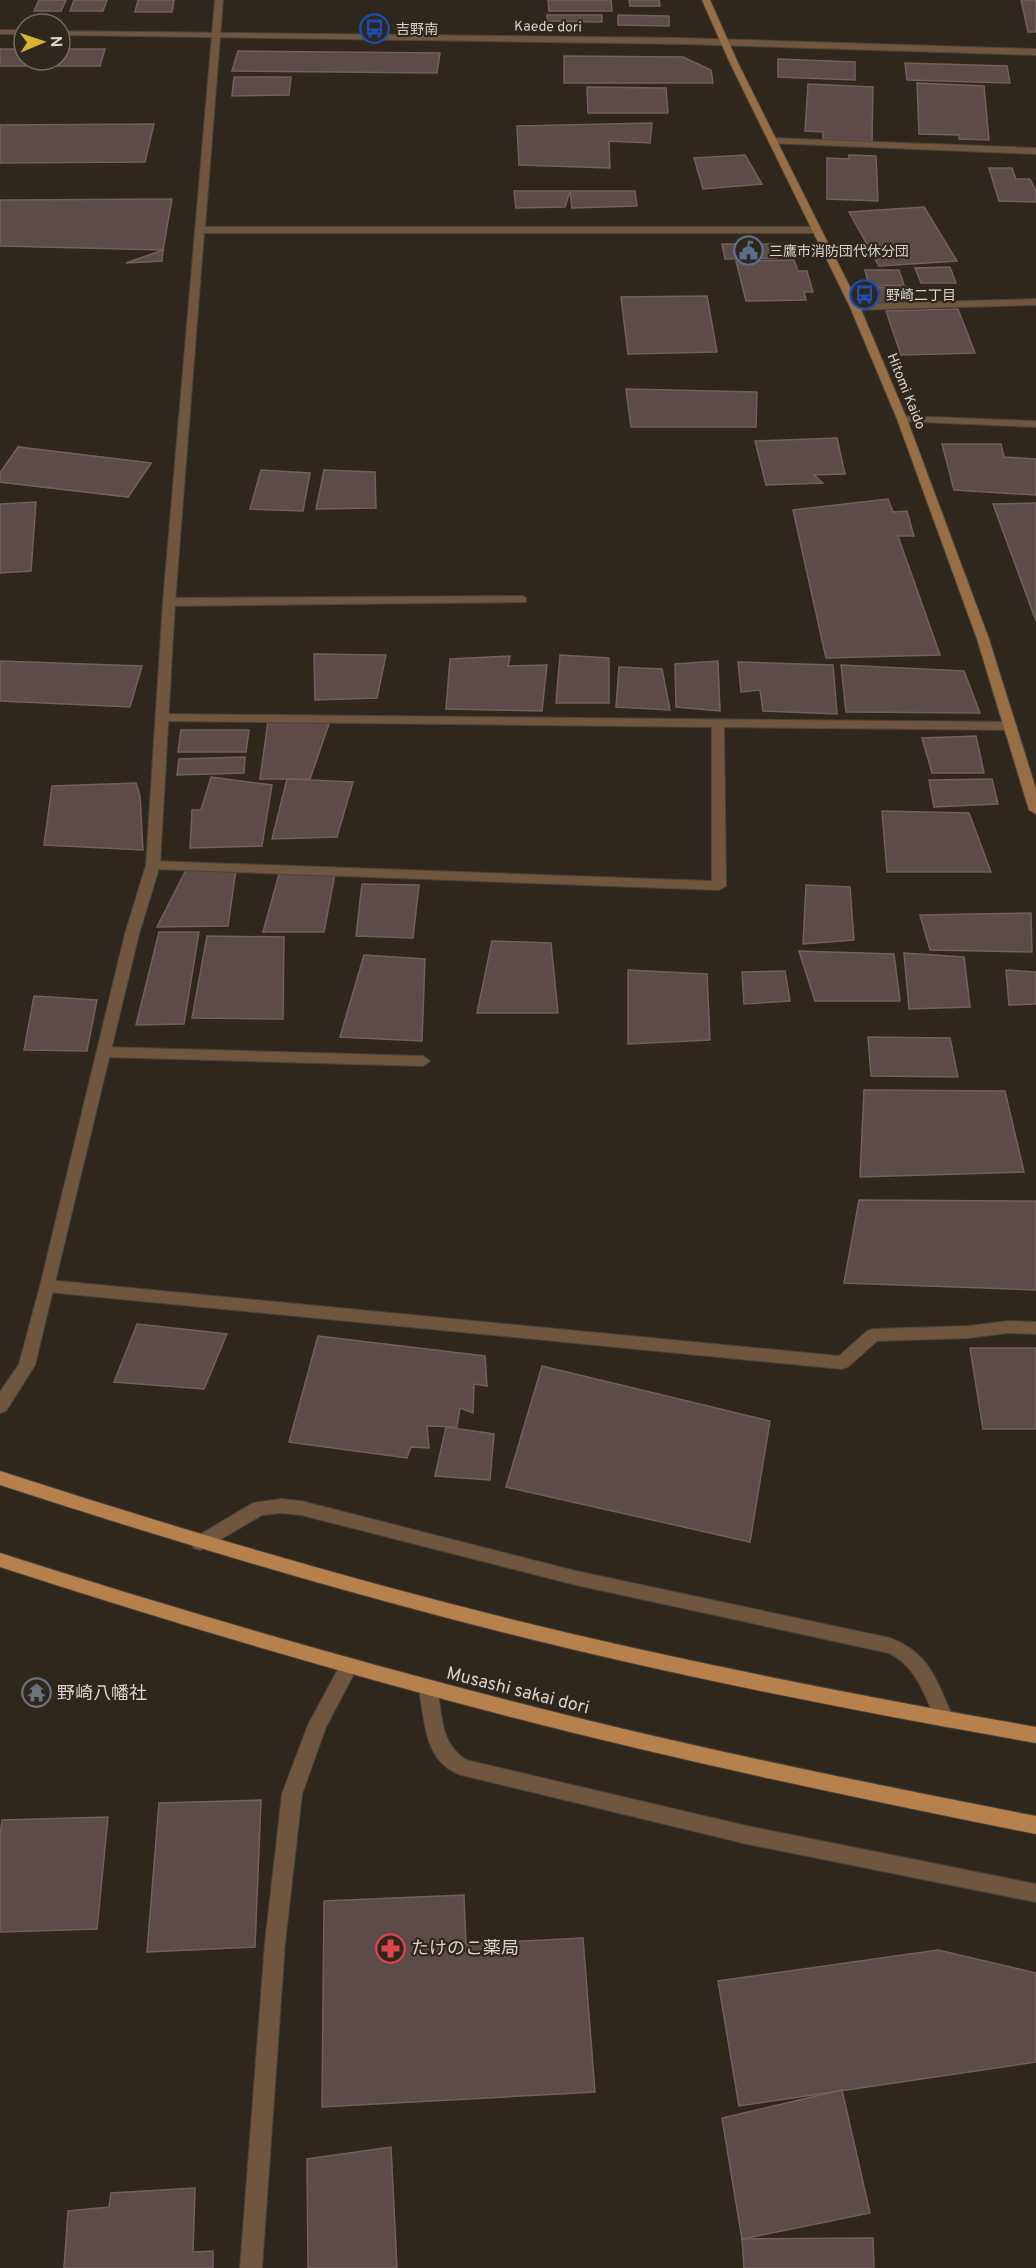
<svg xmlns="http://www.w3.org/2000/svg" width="1036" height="2268" viewBox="0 0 1036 2268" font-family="Overpass,'Noto Sans JP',sans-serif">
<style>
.building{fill:#5d4b49;stroke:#73605e;stroke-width:1.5}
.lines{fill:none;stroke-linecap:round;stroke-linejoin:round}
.service-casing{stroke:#4a4337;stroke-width:2}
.minor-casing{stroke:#4a4337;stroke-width:2}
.tertiary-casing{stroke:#4a4337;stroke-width:2}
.secondary-casing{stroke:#4a4337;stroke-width:2}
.primary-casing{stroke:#4a4337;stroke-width:2}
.service{fill:#70563e;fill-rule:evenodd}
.minor{fill:#70563e;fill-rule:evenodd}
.tertiary{fill:#70563e;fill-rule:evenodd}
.secondary{fill:#986e47;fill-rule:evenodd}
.primary{fill:#b7814e;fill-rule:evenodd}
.labels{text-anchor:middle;stroke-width:4.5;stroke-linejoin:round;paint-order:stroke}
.far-street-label{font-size:14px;fill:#d8d3cb;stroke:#2f271b}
.far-poi-label{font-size:14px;fill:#d8d3cb;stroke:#2f271b;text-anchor:start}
.near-street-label{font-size:18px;fill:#d8d3cb;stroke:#2f271b}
.near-poi-label{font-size:18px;fill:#d8d3cb;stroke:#2f271b;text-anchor:start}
</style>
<rect width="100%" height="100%" fill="#2f271b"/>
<g class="building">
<path d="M 39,0 L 66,0 L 61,11 L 34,11 Z"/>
<path d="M 74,0 L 107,0 L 103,11 L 70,11 Z"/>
<path d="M 138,0 L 174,0 L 172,12 L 135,12 Z"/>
<path d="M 548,0 L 611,0 L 612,11 L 549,11 Z"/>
<path d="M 629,0 L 659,0 L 660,6 L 630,6 Z"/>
<path d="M 1021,0 L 1036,0 L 1036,32 L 1028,32 Z"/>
<path d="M 547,15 L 602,15 L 602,22 L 547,21 Z"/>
<path d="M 618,15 L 669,16 L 669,26 L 618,25 Z"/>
<path d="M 0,49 L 24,49 L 24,60 L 60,60 L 60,49 L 105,49 L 100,66 L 0,66 Z"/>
<path d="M 238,51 L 440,53 L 437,73 L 232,71 Z"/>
<path d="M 564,56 L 683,57 L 711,70 L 713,83 L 564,83 Z"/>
<path d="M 778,59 L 855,62 L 855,80 L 778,77 Z"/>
<path d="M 905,63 L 1007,66 L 1010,83 L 907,80 Z"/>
<path d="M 234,77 L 291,77 L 289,95 L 232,96 Z"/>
<path d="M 917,83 L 984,86 L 989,140 L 959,139 L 959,135 L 919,134 Z"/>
<path d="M 808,84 L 873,87 L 872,141 L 823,139 L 823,132 L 805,131 Z"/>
<path d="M 587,87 L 666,88 L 668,113 L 588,113 Z"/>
<path d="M 652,123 L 650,143 L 609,141 L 610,168 L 519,165 L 517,126 Z"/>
<path d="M 154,124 L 145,162 L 0,163 L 0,125 Z"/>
<path d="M 745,155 L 762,184 L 703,189 L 694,158 Z"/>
<path d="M 849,155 L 876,156 L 878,201 L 827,199 L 827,158 L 849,159 Z"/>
<path d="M 989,168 L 1012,168 L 1016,179 L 1030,179 L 1036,191 L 1036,202 L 999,201 Z"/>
<path d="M 514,191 L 570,191 L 565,207 L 516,208 Z"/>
<path d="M 570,191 L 635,191 L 637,206 L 572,208 Z"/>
<path d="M 172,199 L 163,250 L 0,246 L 0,200 Z"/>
<path d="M 924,207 L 957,261 L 879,266 L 849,212 Z"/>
<path d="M 722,244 L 774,244 L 777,258 L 725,259 Z"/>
<path d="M 163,250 L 162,261 L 126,263 Z"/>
<path d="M 794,260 L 798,271 L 807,271 L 813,292 L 804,292 L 806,300 L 746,301 L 736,261 Z"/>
<path d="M 950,267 L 956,283 L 921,283 L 915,268 Z"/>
<path d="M 865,270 L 899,270 L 904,285 L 869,286 Z"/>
<path d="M 907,287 L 912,303 L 877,304 L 872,288 Z"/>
<path d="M 707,296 L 717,352 L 628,354 L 621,297 Z"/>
<path d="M 958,309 L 975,353 L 901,355 L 886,311 Z"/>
<path d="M 626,389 L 757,392 L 756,427 L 631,427 Z"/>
<path d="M 837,438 L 845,474 L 814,475 L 823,483 L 766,485 L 755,441 Z"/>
<path d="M 942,444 L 1001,444 L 1004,457 L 1036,459 L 1036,495 L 954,490 Z"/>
<path d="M 18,447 L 151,463 L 128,497 L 0,482 L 0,473 Z"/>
<path d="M 18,447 L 151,463 L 128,497 L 0,482 L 0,473 Z"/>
<path d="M 261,470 L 310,473 L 303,511 L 250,509 Z"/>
<path d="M 324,470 L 375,472 L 376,508 L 316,509 Z"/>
<path d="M 888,499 L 893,512 L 907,511 L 914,536 L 898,536 L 940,655 L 826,658 L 793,510 Z"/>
<path d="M 36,502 L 31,571 L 0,573 L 0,504 Z"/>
<path d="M 1036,503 L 1036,621 L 993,504 Z"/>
<path d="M 314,654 L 386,655 L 377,698 L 315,700 Z"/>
<path d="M 560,655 L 609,658 L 609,703 L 556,703 Z"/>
<path d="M 510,656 L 508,666 L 547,665 L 542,711 L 446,709 L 450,659 Z"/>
<path d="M 0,661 L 142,666 L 130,707 L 0,701 Z"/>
<path d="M 718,661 L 720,711 L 676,707 L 675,664 Z"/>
<path d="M 738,662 L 833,665 L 837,714 L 763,711 L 760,690 L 741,692 Z"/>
<path d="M 841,665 L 964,671 L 980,713 L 846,712 Z"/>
<path d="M 619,667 L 662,669 L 670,710 L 616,707 Z"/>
<path d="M 330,721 L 310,779 L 260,779 L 268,722 Z"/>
<path d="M 181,730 L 249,730 L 246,752 L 178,752 Z"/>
<path d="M 976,736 L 984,773 L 932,773 L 922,738 Z"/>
<path d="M 245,757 L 244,773 L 177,775 L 179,759 Z"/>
<path d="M 211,777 L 272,785 L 262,846 L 190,848 L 192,810 L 201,810 Z"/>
<path d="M 287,779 L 353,782 L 337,837 L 272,839 Z"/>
<path d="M 992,779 L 998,804 L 934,807 L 929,780 Z"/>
<path d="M 136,783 L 140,796 L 143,850 L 44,845 L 52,786 Z"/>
<path d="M 882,811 L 969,813 L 991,872 L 887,872 Z"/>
<path d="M 187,868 L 236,869 L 228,926 L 157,927 Z"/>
<path d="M 279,874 L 335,874 L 324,932 L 263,932 Z"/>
<path d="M 362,884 L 419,885 L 413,938 L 356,936 Z"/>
<path d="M 806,885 L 850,887 L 854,940 L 803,944 Z"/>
<path d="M 1031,913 L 1032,952 L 930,950 L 920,915 Z"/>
<path d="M 159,932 L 199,932 L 184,1024 L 136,1025 Z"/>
<path d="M 207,936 L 284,937 L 283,1019 L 192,1018 Z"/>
<path d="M 492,941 L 551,943 L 558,1013 L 477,1013 Z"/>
<path d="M 799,951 L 894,954 L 900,1001 L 815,1001 Z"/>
<path d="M 904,953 L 964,957 L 970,1007 L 909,1009 Z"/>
<path d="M 364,955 L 425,959 L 422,1041 L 340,1037 Z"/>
<path d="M 628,970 L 707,974 L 710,1040 L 628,1044 Z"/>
<path d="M 1006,970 L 1036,972 L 1036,1004 L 1009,1005 Z"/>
<path d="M 785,971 L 790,1001 L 744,1004 L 742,972 Z"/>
<path d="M 34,996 L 97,1000 L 87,1051 L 24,1050 Z"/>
<path d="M 868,1037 L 950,1038 L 958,1077 L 871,1076 Z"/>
<path d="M 864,1090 L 1005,1091 L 1024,1172 L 860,1177 Z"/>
<path d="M 859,1200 L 1036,1201 L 1036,1290 L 844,1283 Z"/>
<path d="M 137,1324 L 227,1334 L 204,1389 L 114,1382 Z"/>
<path d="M 318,1336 L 485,1356 L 487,1386 L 474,1384 L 473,1413 L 460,1408 L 457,1427 L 427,1426 L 429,1448 L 411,1447 L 407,1458 L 289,1442 Z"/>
<path d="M 970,1348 L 1036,1348 L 1036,1429 L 983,1429 Z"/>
<path d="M 542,1366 L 770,1421 L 750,1542 L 506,1487 Z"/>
<path d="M 446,1427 L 494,1434 L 490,1480 L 435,1476 Z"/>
<path d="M 261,1800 L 255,1947 L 147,1952 L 159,1803 Z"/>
<path d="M 108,1817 L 97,1929 L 0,1932 L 0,1837 L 2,1820 Z"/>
<path d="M 464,1895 L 466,1944 L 583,1938 L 595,2092 L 322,2107 L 324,1901 Z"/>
<path d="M 938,1950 L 1036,1973 L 1036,2062 L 739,2106 L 718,1981 Z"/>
<path d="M 842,2090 L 870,2213 L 742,2239 L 722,2118 Z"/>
<path d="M 391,2147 L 397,2268 L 308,2268 L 307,2159 Z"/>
<path d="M 195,2188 L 193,2252 L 213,2251 L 213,2268 L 64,2268 L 68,2211 L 109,2207 L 111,2193 Z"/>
<path d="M 873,2238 L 874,2268 L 744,2268 L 742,2239 Z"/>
</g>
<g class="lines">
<defs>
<g id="service">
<path d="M 1036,299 L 1036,305 L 855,310 L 850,307 L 855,304 Z"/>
<path d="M 902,416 L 1036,421 L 1036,427 L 898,421 L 897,419 Z"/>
<path d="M 522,596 L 526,598 L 526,602 L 169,606 L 163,602 L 169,598 Z"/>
<path d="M 162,714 L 1011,722 L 1017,726 L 1011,730 L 724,727 L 726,886 L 719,890 L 153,869 L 146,865 L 153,861 L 712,881 L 712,727 L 158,721 L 156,718 Z"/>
<path d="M 104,1047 L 423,1056 L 430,1061 L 423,1066 L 104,1057 L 97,1052 Z"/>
<path d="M 48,1280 L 839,1356 L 867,1331 L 873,1329 L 969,1326 L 1008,1321 L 1036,1322 L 1036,1334 L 1008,1333 L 969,1338 L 877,1341 L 848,1367 L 842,1369 L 48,1292 L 42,1290 L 40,1286 L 42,1282 Z"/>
</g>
<g id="minor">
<path d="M 215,0 L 223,0 L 205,227 L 815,227 L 820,230 L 815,233 L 204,233 L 175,602 L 160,865 L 139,934 L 35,1365 L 6,1411 L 0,1413 L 0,1392 L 19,1364 L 40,1286 L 125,934 L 146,865 L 163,602 Z"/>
<path d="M 772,138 L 1036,148 L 1036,154 L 769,143 L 769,139 Z"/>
<path d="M 281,1499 L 301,1501 L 576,1571 L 890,1638 C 931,1653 937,1683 954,1719 L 952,1725 L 945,1727 L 938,1725 C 926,1699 917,1666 889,1653 L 576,1585 L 301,1515 L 281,1513 L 262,1515 L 206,1548 L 200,1550 L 194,1548 L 191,1543 L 194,1538 L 253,1503 Z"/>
<path d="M 349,1658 L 355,1660 L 358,1666 L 326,1727 L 302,1794 L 285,1943 L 262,2268 L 240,2268 L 265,1943 L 282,1794 L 308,1725 L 343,1660 Z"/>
<path d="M 428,1681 L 434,1683 L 437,1689 C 443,1719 440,1742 466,1760 L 747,1826 L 1036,1884 L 1036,1902 L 747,1844 L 461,1775 C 424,1762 425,1722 419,1689 L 422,1683 Z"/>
</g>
<g id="tertiary">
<rect x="0" y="30" width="24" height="4"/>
<path d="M 60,31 L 682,38 L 1036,49 L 1036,55 L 682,44 L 60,35 Z"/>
</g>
<path id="secondary" d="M 702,0 L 710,0 L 738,63 L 860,307 L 907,419 L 989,639 L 1036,789 L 1036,814 L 1029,810 L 977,639 L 897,419 L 850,307 L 730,63 Z"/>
<g id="primary">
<path d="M 0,1471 C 169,1526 338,1576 510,1619 C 684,1662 860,1696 1036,1727 L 1036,1743 C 860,1712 684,1678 510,1634 C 338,1591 169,1540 0,1485 Z"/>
<path d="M 0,1553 C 169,1607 339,1657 511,1701 C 685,1746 860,1782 1036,1816 L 1036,1834 C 860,1799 685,1762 511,1717 C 339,1672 169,1622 0,1567 Z"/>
</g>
</defs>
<use href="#service" class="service-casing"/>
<use href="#minor" class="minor-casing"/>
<use href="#tertiary" class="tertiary-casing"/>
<use href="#secondary" class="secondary-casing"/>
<use href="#primary" class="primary-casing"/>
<use href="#service" class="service"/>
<use href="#minor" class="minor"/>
<use href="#tertiary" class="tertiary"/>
<use href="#secondary" class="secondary"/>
<use href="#primary" class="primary"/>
</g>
<defs>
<symbol id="bus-ring" viewBox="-11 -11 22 22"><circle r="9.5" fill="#2f271b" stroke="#1a4fb4" stroke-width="1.5"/><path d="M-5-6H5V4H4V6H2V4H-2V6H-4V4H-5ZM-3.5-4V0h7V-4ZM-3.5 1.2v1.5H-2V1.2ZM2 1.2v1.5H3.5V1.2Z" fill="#1a4fb4"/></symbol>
<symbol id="civic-ring" viewBox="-11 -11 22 22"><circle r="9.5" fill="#2f271b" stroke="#5c6f8a" stroke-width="1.5"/><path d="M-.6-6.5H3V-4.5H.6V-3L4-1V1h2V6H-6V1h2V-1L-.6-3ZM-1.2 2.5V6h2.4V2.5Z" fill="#5c6f8a"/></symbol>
<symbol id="temple-ring" viewBox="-11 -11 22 22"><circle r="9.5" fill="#2f271b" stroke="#6b7280" stroke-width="1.5"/><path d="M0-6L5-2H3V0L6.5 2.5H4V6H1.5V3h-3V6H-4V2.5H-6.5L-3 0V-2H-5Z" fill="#6b7280"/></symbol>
<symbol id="pharmacy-ring" viewBox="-11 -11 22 22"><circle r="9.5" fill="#2f271b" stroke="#e0444e" stroke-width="1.5"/><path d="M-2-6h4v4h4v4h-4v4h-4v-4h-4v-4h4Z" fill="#e0444e"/></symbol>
</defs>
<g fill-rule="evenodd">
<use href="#bus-ring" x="358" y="12" width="33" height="33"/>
<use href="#civic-ring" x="732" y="234" width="33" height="33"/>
<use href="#bus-ring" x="848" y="278" width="33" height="33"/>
<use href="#temple-ring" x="20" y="1676" width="33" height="33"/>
<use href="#pharmacy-ring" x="374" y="1932" width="33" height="33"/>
</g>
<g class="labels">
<g class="far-street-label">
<text transform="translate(548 26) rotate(1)" y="5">Kaede dori</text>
<text transform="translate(907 391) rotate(68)" y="5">Hitomi Kaido</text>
</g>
<g class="far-poi-label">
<text x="396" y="34">吉野南</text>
<text x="769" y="256">三鷹市消防団代休分団</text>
<text x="886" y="300">野崎二丁目</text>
</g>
<g class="near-street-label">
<text transform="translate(518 1690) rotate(14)" y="6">Musashi sakai dori</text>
</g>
<g class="near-poi-label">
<text x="57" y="1699">野崎八幡社</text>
<text x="411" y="1954">たけのこ薬局</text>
</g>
</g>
<g transform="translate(42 42) rotate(88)"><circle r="28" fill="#2f271b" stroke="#736c61" stroke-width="1.5"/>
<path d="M0-4.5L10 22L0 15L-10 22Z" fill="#d6b534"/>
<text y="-9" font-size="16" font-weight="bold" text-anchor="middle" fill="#d8d3cb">N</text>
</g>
</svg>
